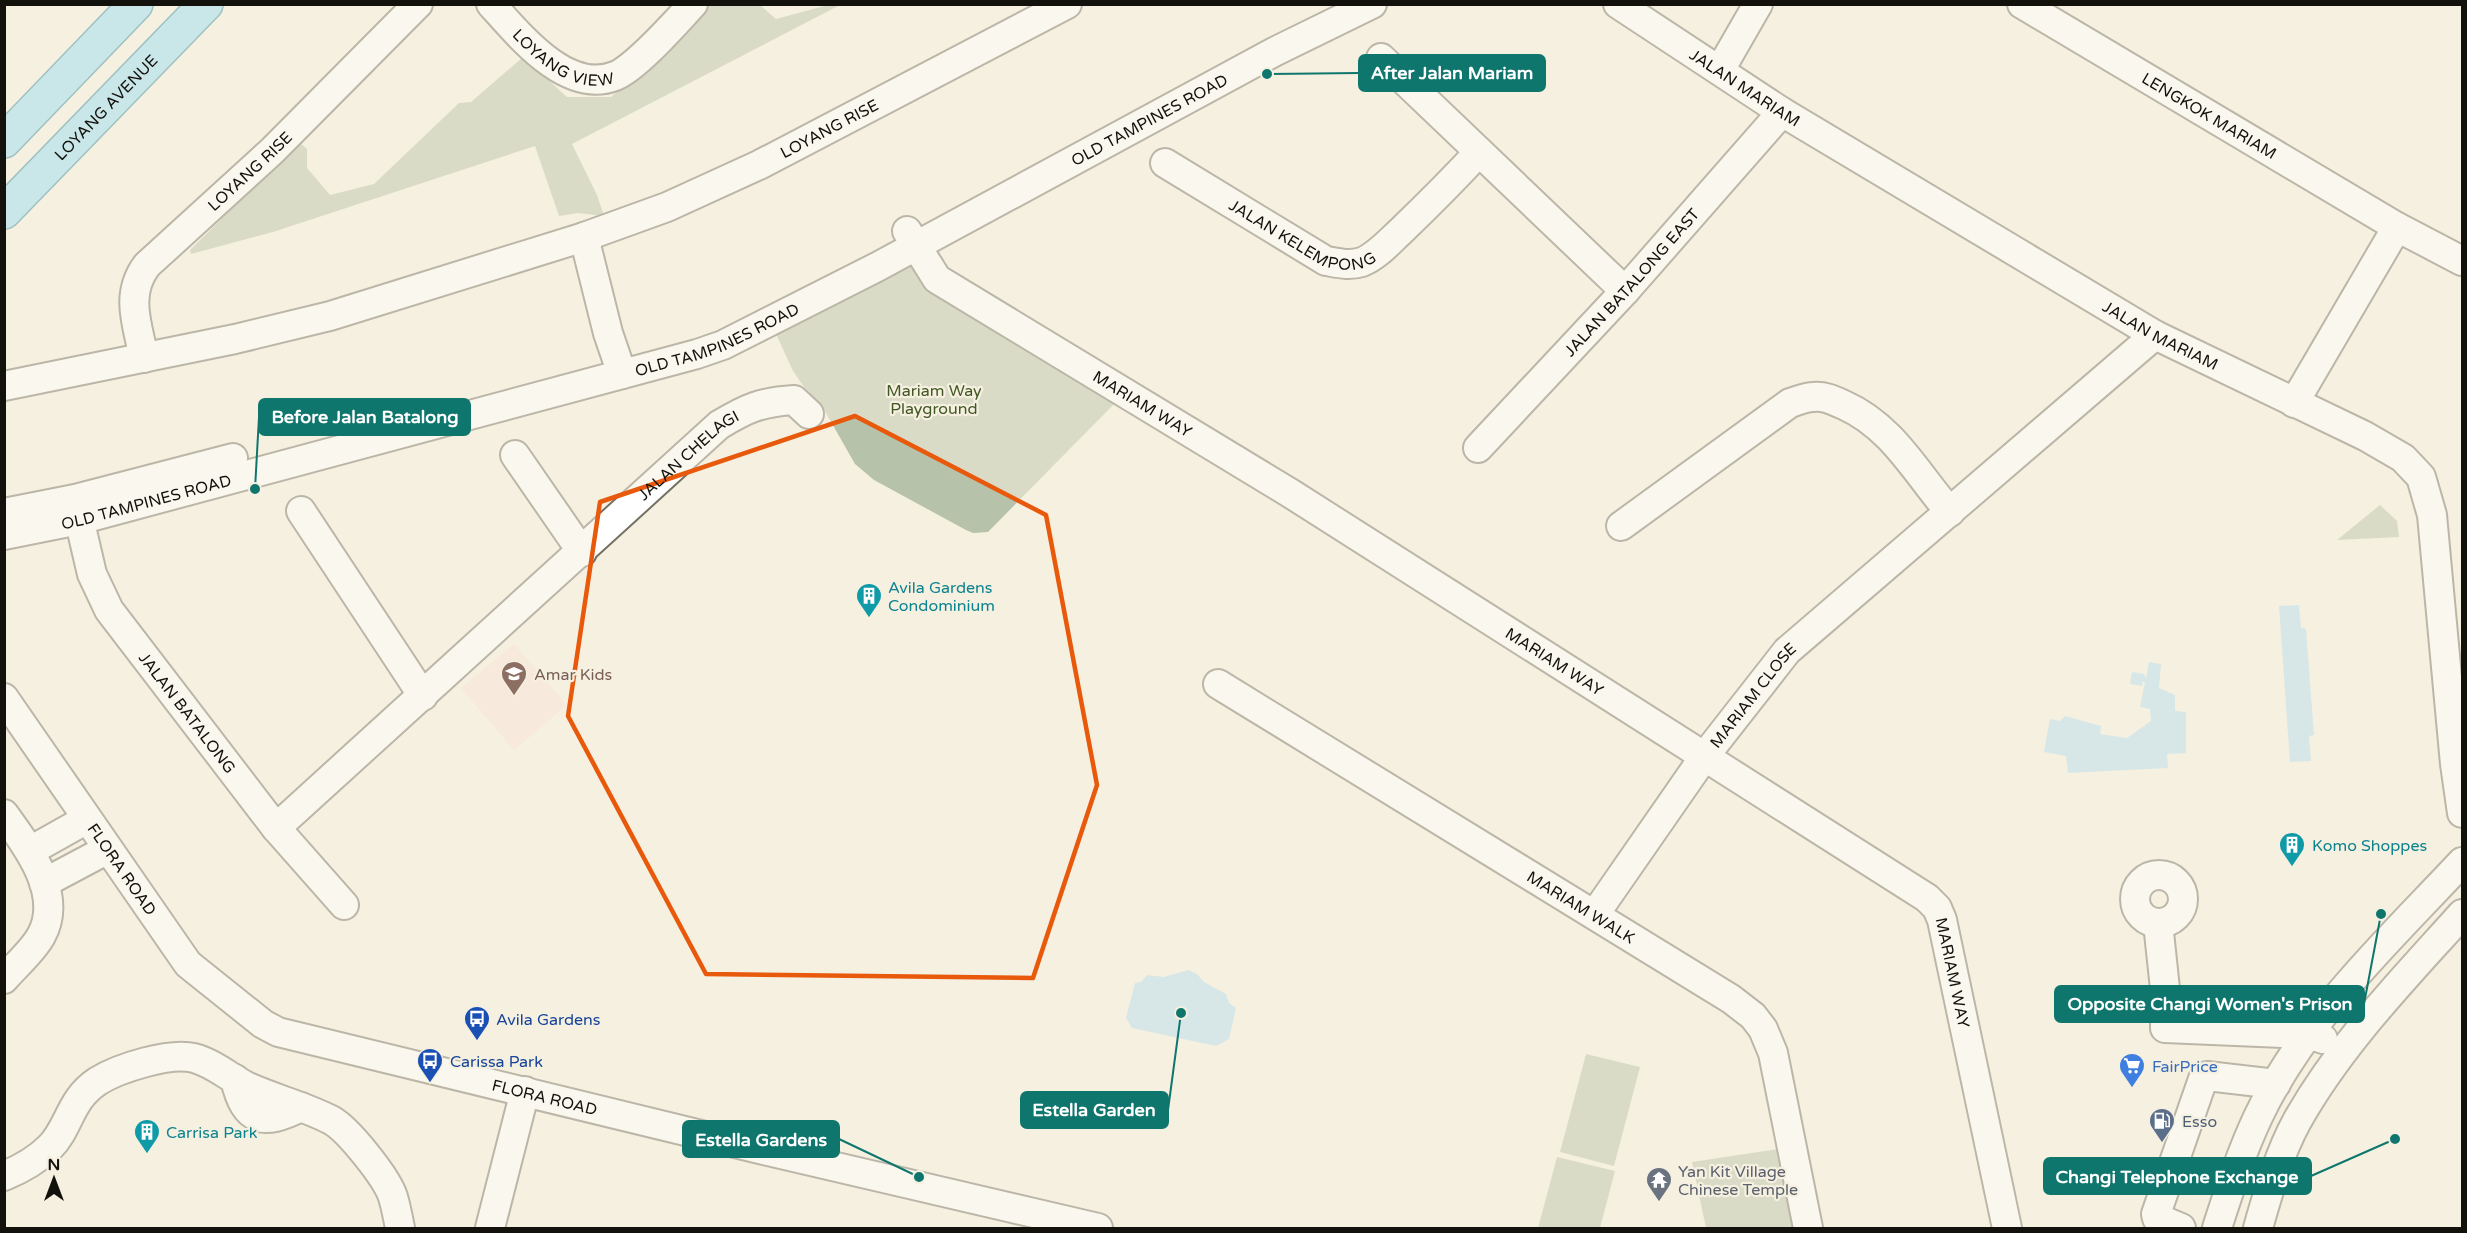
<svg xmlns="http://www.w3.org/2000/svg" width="2467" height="1233" viewBox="0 0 2467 1233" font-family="'Varela Round',sans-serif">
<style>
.education{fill:#f9e0d7}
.green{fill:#b6c2a9}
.water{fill:#b2dcf0}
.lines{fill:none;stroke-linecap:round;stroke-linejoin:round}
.minor-casing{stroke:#747062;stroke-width:32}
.major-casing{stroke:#37869c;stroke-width:36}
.minor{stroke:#fff;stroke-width:28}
.major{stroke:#93dcf2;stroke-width:33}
.marked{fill:none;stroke:#e8590c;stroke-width:4.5;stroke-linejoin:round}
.labels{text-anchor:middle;stroke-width:4.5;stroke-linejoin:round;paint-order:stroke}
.street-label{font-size:16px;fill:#13110c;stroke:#f5f0e0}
.park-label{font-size:16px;fill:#425824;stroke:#f5f0e0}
.culture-label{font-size:16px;fill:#0d838f;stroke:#f5f0e0;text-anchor:start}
.education-label{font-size:16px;fill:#785e54;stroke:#f5f0e0;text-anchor:start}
.transit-label{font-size:16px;fill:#164399;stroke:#f5f0e0;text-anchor:start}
.shop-label{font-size:16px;fill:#366cbe;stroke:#f5f0e0;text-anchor:start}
.service-label{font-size:16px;fill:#4e5e75;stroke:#f5f0e0;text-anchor:start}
.worship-label{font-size:16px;fill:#5b616d;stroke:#f5f0e0;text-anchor:start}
.leader{fill:none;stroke:#0f766e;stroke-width:2}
.callout-dot{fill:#0f766e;stroke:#f5f0e0;stroke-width:2}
.callout{fill:#0f766e;stroke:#0f766e;stroke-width:2}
.callout-label{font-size:18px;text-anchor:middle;font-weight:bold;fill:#fff}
</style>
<rect width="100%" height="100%" fill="#f5f0e0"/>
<path class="education" d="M 514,644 L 567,705 L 514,750 L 461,688 Z"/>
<g class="green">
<path d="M 706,5 L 760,5 L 776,19 L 828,5 L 840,5 L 572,144 L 597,195 L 604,216 L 578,213 L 559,216 L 535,146 L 273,232 L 191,254 L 190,250 L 299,142 L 307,149 L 307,168 L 330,195 L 374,184 L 459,103 L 471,102 L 523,57 L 567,97 L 611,97 Z"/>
<path d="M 918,256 L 1122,396 L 988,532 L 973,533 L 966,530 L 874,480 L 855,464 L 822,406 L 804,387 L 793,371 L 776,334 Z"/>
<path d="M 2380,505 L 2397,521 L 2399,537 L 2337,540 Z"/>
<path d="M 1586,1054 L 1640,1067 L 1614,1166 L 1560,1152 Z"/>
<path d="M 1778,1149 L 1794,1228 L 1706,1228 L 1692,1162 Z"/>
<path d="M 1557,1157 L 1615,1171 L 1600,1228 L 1538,1228 Z"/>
</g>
<g class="water">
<path d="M 2299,605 L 2301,628 L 2306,629 L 2314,735 L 2309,736 L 2311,761 L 2290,762 L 2279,606 Z"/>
<path d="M 2149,662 L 2161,664 L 2159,688 L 2175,695 L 2175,711 L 2186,712 L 2186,753 L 2167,754 L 2168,768 L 2068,773 L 2066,756 L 2044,752 L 2050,719 L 2060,721 L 2065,716 L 2101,726 L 2100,734 L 2127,738 L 2151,721 L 2150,709 L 2140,707 L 2145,682 L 2143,681 L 2142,686 L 2130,684 L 2132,672 L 2144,674 L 2146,678 Z"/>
<path d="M 1188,970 L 1197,974 L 1204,982 L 1226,994 L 1229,1003 L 1236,1008 L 1229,1039 L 1216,1046 L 1132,1028 L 1126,1018 L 1135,983 L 1141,982 L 1147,975 L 1164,977 Z"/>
</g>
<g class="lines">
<defs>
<g id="minor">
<path id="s1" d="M 491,4 C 520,36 567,95 615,76 C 636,68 676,22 693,4"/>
<path id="s2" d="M 1618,4 L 1782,112 L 2155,335 L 2365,436 L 2403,458 L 2421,477 L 2432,515 L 2455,764 L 2462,813"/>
<path id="s3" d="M 2022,4 L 2397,227 L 2462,261"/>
<path d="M 1381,58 L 1625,291"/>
<path d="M 1720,70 L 1758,4"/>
<path id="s4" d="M 1165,163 L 1326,261 C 1338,263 1349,266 1362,262 C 1377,256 1390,241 1401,231 C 1428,205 1454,179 1479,152"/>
<path id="s5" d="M 907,231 L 937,279 L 942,282 L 1290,493 L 1927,898 L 1937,908 L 1942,920 L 2007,1228"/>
<path d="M 584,237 L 608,333 L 622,374"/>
<path id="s6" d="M 144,358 C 138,326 124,295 147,265 L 272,151 L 418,4"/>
<path id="s7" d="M 4,386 L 235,339 L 330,316 L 584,237 L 667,207 L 759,165 L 1067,4"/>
<path d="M 2294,403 L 2397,227"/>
<path id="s8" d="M 1478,448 L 1625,291 L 1782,112"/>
<path d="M 515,455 L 582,552"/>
<path id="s9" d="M 75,501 L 92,574 L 109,610 L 276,828 L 344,905"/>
<path d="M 301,511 L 423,696"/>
<path d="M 4,513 L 75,499 L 233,458"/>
<path d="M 1621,526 L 1790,403 C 1797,401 1805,397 1813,397 C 1825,396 1833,400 1844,405 C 1893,427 1916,473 1950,512"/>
<path id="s10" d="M 4,535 L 79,520 L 697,354 L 723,345 L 877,267 L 1274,52 L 1372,4"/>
<path id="s11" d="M 1218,684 L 1731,999 L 1753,1016 L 1763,1029 L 1773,1053 L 1808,1228"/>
<path id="s12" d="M 4,698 L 188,964 L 263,1024 L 278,1032 L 755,1148 L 1098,1228"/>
<path d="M 4,814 C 28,847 64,895 41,936 C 32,952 16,965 4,979"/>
<path id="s13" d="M 276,828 L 719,425 C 747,408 761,402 794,400 L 809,414"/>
<path d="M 30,851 L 87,819"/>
<circle cx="2159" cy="899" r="24"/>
<path d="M 44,883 L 108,849"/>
<path id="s14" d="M 1595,914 L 1704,757 L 1787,651 L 2155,335"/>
<path d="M 2158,923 L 2165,989 L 2165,1028 L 2309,1034 L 2323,1039"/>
<path d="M 235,1079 C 245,1123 263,1126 301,1107"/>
<path d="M 4,1176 C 21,1169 37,1160 50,1147 C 70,1127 69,1100 98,1081 C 119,1068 170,1052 194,1058 C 213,1063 229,1077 246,1086 C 274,1099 304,1106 331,1120 C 348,1129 387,1178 393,1197 C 396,1207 398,1218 400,1228"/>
<path d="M 490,1228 L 525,1091"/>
<path d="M 2181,1228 L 2157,1218 L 2156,1214 L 2203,1079 L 2207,1076 L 2276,1084"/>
<path d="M 2217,1228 C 2229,1191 2241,1153 2258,1117 C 2304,1019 2389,940 2462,862"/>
<path d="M 2258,1228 C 2268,1193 2279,1154 2297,1121 C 2341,1043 2403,980 2462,914"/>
</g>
<g id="major">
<path d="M 4,141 L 136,4"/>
<path id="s15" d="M 4,212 L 206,4"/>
</g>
</defs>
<use href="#minor" class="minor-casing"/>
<use href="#major" class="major-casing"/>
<use href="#minor" class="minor"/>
<use href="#major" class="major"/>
</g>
<path d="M0 0H2467V1233H0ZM 855,416 L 1046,515 L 1097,785 L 1033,978 L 706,974 L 568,716 L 600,502 Z" fill="#f5f0e0" fill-opacity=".55" fill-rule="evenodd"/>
<path class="marked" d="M 855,416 L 1046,515 L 1097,785 L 1033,978 L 706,974 L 568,716 L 600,502 Z"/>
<defs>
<symbol id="building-pin" viewBox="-11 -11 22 30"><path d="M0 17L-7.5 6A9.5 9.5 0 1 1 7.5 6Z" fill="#0f9aa8" stroke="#f5f0e0"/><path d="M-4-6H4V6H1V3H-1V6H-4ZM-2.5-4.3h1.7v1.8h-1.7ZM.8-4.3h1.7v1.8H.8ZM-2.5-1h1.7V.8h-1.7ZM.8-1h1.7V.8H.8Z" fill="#fff"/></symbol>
<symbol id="school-pin" viewBox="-11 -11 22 30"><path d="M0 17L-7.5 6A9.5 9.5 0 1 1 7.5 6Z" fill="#8d6e63" stroke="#f5f0e0"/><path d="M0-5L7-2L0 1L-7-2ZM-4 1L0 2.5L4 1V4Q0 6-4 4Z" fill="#fff"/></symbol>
<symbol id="bus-pin" viewBox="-11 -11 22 30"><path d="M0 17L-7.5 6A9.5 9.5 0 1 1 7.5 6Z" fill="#1a4fb4" stroke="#f5f0e0"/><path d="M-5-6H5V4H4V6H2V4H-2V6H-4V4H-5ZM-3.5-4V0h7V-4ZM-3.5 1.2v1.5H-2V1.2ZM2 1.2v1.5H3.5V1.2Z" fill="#fff"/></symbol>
<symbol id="supermarket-pin" viewBox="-11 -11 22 30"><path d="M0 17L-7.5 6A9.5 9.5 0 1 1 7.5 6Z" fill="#3f7fe0" stroke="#f5f0e0"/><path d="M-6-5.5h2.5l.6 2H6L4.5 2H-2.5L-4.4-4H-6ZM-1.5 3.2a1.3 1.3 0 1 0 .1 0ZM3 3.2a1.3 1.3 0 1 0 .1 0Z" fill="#fff"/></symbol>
<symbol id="fuel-pin" viewBox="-11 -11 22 30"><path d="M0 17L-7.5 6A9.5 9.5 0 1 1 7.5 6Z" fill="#5c6f8a" stroke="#f5f0e0"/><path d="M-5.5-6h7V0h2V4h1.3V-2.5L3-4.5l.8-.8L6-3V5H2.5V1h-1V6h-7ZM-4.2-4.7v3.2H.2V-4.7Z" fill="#fff"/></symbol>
<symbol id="temple-pin" viewBox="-11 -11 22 30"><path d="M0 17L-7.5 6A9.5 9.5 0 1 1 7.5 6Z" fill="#6b7280" stroke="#f5f0e0"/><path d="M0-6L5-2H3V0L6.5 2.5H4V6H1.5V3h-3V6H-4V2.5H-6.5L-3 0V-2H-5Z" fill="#fff"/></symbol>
</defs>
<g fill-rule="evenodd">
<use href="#building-pin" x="854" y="581" width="30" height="40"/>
<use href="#school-pin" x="499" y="659" width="30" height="40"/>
<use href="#building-pin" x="2277" y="830" width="30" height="40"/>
<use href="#bus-pin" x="462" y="1004" width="30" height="40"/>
<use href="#bus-pin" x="415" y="1046" width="30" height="40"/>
<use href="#supermarket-pin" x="2117" y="1051" width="30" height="40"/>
<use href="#fuel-pin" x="2147" y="1106" width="30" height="40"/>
<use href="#building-pin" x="132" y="1117" width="30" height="40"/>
<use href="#temple-pin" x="1644" y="1165" width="30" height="40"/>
</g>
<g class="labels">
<g class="street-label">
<text dy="6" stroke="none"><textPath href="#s1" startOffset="94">LOYANG VIEW</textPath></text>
<text dy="6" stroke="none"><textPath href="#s2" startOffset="152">JALAN MARIAM</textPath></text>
<text dy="6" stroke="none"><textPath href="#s15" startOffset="146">LOYANG AVENUE</textPath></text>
<text dy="6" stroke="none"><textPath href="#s3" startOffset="218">LENGKOK MARIAM</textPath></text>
<text dy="6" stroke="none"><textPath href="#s10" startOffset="1226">OLD TAMPINES ROAD</textPath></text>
<text dy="6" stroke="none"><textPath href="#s7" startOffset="868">LOYANG RISE</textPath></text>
<text dy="6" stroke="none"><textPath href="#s6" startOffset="236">LOYANG RISE</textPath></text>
<text dy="6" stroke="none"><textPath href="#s4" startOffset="158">JALAN KELEMPONG</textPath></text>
<text dy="6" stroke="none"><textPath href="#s8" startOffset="226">JALAN BATALONG EAST</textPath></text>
<text dy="6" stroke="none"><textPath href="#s2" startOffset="636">JALAN MARIAM</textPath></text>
<text dy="6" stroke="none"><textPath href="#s10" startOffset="740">OLD TAMPINES ROAD</textPath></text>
<text dy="6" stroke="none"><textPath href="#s5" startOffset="297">MARIAM WAY</textPath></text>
<text dy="6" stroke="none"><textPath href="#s13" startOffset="556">JALAN CHELAGI</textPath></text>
<text dy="6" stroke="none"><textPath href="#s10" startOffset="146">OLD TAMPINES ROAD</textPath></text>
<text dy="6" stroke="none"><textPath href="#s5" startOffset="783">MARIAM WAY</textPath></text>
<text dy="6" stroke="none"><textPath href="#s14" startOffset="270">MARIAM CLOSE</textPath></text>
<text dy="6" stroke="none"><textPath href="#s9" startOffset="244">JALAN BATALONG</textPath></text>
<text dy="6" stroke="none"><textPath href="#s12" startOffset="208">FLORA ROAD</textPath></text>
<text dy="6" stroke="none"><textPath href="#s11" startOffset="426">MARIAM WALK</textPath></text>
<text dy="6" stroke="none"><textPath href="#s5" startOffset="1305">MARIAM WAY</textPath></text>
<text dy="6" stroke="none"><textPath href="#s12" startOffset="711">FLORA ROAD</textPath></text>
</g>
<g class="park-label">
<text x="934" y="396">Mariam Way<tspan x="934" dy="18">Playground</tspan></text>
</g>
<g class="culture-label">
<text x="888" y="593">Avila Gardens<tspan x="888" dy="18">Condominium</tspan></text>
<text x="2312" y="851">Komo Shoppes</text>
<text x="166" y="1138">Carrisa Park</text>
</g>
<g class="education-label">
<text x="534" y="680">Amar Kids</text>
</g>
<g class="transit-label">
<text x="496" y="1025">Avila Gardens</text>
<text x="450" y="1067">Carissa Park</text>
</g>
<g class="shop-label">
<text x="2152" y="1072">FairPrice</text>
</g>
<g class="service-label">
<text x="2182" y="1127">Esso</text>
</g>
<g class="worship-label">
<text x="1678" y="1177">Yan Kit Village<tspan x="1678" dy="18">Chinese Temple</tspan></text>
</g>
</g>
<path class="leader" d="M1267 74L1359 73M255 489L259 417M2381 914L2364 1004M1181 1013L1168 1110M919 1177L839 1139M2395 1139L2311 1176"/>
<g class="callout-dot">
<circle cx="1267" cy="74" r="6"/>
<circle cx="255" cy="489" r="6"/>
<circle cx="2381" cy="914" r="6"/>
<circle cx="1181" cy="1013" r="6"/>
<circle cx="919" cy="1177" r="6"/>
<circle cx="2395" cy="1139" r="6"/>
</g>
<g class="callout">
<rect x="1359" y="55" width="186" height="36" rx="6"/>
<rect x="259" y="399" width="211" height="36" rx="6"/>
<rect x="2055" y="986" width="309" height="36" rx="6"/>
<rect x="1021" y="1092" width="147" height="36" rx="6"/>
<rect x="683" y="1121" width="156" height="36" rx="6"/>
<rect x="2044" y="1158" width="267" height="36" rx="6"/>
</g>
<g class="callout-label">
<text x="1452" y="79">After Jalan Mariam</text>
<text x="365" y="423">Before Jalan Batalong</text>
<text x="2210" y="1010">Opposite Changi Women's Prison</text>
<text x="1094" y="1116">Estella Garden</text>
<text x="761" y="1146">Estella Gardens</text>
<text x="2177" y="1183">Changi Telephone Exchange</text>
</g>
<rect width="2467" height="1233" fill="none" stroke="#13110c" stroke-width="12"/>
<g transform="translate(54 1179)" stroke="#f5f0e0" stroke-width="4.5" paint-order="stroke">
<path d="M0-4.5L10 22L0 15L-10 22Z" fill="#13110c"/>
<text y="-9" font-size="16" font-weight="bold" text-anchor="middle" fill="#13110c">N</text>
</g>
</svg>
